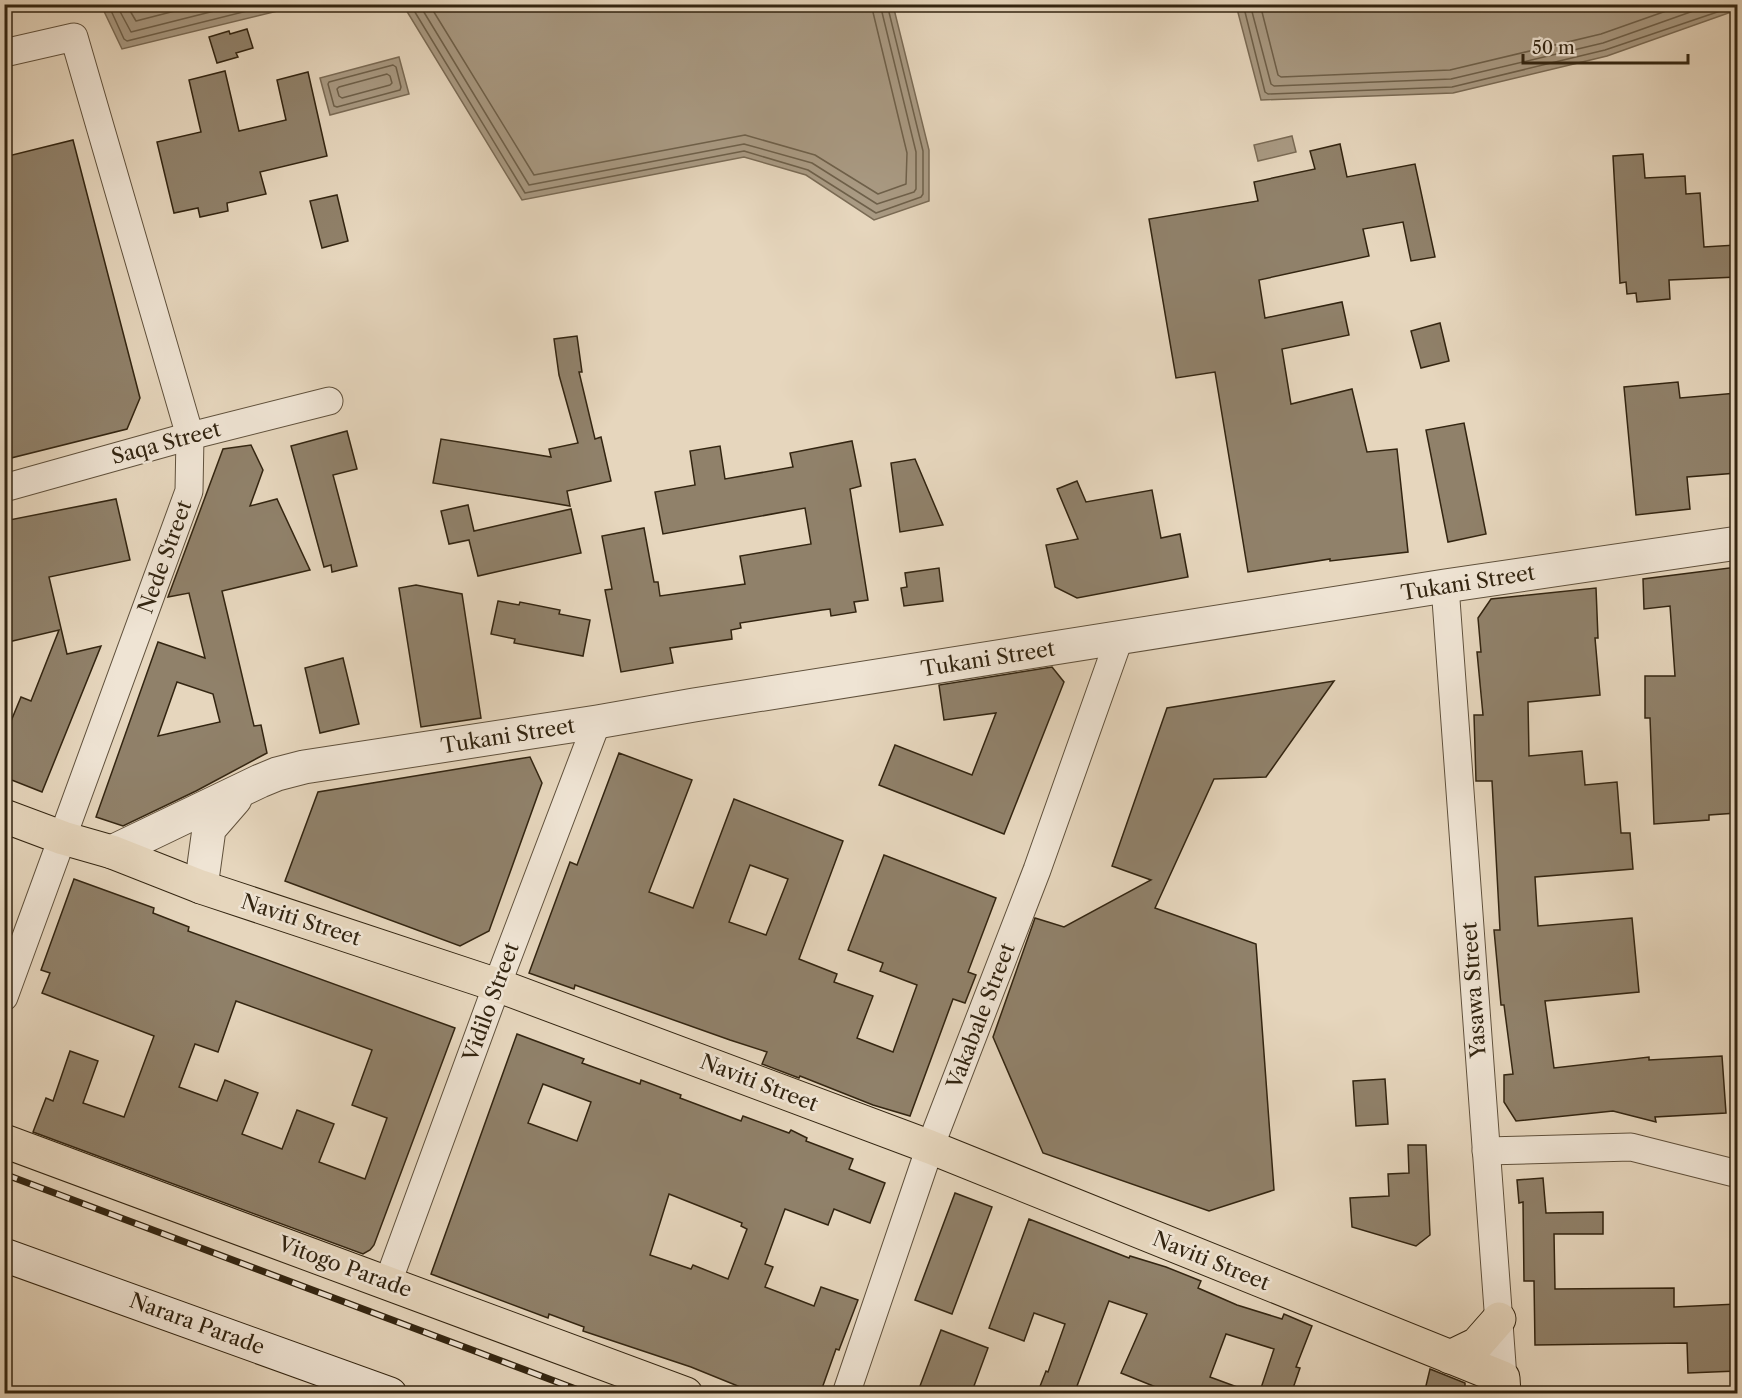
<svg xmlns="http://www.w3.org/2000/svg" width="1742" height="1398" viewBox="0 0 1742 1398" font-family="'Libre Caslon Text',serif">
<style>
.water{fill:#a99a83;stroke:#7a6b55;stroke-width:1.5}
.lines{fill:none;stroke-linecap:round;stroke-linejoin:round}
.shore{stroke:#6e604a;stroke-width:1.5}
.building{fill:#90816a;stroke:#332511;stroke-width:1.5;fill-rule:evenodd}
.minor-casing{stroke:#60513c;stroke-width:29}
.tertiary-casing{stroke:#60513c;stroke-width:35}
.secondary-casing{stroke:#332511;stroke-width:35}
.primary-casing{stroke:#332511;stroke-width:35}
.minor{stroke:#efe4d4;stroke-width:27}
.tertiary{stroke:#efe4d4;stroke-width:33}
.secondary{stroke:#efe4d4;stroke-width:33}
.primary{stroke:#e6d6bd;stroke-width:33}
.rail-casing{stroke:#332511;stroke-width:7}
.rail{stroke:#efe4d4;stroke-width:4.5;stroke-dasharray:14;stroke-linecap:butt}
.labels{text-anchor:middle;stroke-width:5;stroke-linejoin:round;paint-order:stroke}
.street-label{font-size:21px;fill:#332511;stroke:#efe4d4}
</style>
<rect width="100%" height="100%" fill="#e6d6bd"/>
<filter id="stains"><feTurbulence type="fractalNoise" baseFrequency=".00333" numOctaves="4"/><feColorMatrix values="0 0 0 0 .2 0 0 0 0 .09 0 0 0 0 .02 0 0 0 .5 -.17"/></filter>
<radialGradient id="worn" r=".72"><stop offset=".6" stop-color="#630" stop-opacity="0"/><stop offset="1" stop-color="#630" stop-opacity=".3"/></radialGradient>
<g class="water">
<path d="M 1737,4 L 1737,10 L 1607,56 L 1453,93 L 1261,100 L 1236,5 Z"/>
<path d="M 101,5 L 302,5 L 122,49 Z"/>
<path d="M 403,5 L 893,5 L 929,150 L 929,201 L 874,220 L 806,175 L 744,157 L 522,200 Z"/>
<path d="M 399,57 L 409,94 L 330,115 L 320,78 Z"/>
<path d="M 1292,136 L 1296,152 L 1258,161 L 1254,145 Z"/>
</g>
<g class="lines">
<g class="shore">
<path d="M 108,4 L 124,39 L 127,41 L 275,4"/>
<path d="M 116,4 L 131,32 L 242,4"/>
<path d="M 126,4 L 136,21 L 202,4"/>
<path d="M 410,4 L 525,193 L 744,151 L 808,170 L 876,213 L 921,197 L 923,194 L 923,151 L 887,4"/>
<path d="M 419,4 L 529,185 L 744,144 L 812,163 L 877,204 L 914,192 L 916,189 L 916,152 L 880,4"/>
<path d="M 429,4 L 534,175 L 745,135 L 815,155 L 878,194 L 906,184 L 907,153 L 871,4"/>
<path d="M 1243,4 L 1265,92 L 1268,94 L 1452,87 L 1605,50 L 1738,5"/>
<path d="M 1250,4 L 1271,84 L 1274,86 L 1451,79 L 1603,43 L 1713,4"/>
<path d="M 1260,4 L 1278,75 L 1281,77 L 1450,70 L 1601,34 L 1686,4"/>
<path d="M 393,65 L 396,67 L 401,87 L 400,90 L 337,107 L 334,106 L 328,84 L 329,82 Z"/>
<path d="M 387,74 L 390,76 L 392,83 L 390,85 L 342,98 L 339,96 L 337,89 L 339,87 Z"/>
</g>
</g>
<g class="building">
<path d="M 247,29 L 253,48 L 236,53 L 238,57 L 217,63 L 209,37 L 229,31 L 230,34 Z"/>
<path d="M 225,71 L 239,131 L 286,120 L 277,80 L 308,72 L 327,156 L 260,172 L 266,194 L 227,203 L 228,211 L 200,217 L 198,208 L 174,213 L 157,142 L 201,132 L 189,80 Z"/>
<path d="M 73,140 L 140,398 L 127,429 L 11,458 L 4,433 L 4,157 Z"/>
<path d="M 1340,144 L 1347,177 L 1415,164 L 1435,257 L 1411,261 L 1403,222 L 1363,229 L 1369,256 L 1259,280 L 1265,318 L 1342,302 L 1349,335 L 1282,349 L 1291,404 L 1352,389 L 1367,452 L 1397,449 L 1408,552 L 1330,561 L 1330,559 L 1248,572 L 1215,372 L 1176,378 L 1149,219 L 1258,201 L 1254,182 L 1315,169 L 1310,151 Z"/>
<path d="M 1643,154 L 1645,178 L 1685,176 L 1686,194 L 1700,193 L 1704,247 L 1736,245 L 1737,277 L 1669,280 L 1670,299 L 1637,302 L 1636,293 L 1627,294 L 1626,282 L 1620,283 L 1613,156 Z"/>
<path d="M 337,195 L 348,241 L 322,248 L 310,201 Z"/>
<path d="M 1440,323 L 1449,361 L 1421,368 L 1411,331 Z"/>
<path d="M 577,336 L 582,372 L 579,372 L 595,439 L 601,437 L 611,481 L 567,491 L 570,506 L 433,483 L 441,439 L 551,457 L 549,449 L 578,443 L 559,375 L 554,339 Z"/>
<path d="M 1678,382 L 1680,398 L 1737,393 L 1737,473 L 1687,477 L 1690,509 L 1636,515 L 1624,387 Z"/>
<path d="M 1464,423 L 1486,534 L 1448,542 L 1426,430 Z"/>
<path d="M 347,431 L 357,469 L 333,475 L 357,566 L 332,572 L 331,565 L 324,567 L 291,446 Z"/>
<path d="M 852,441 L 861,486 L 850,489 L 868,600 L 854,602 L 856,612 L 831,616 L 830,609 L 822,610 L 740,623 L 741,628 L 731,630 L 732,639 L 670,648 L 673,663 L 621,672 L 605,590 L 612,589 L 602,536 L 644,528 L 654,582 L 658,582 L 660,596 L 745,584 L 740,556 L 811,544 L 805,508 L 663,534 L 655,492 L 695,485 L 690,451 L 720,446 L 725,479 L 793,467 L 790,453 Z"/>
<path d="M 251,445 L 263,470 L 250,506 L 277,499 L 310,570 L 222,591 L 254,726 L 261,725 L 267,753 L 196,791 L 123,826 L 96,817 L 158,642 L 205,658 L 189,593 L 168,597 L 223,449 ZM 177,682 L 213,694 L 220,722 L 158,736 Z"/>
<path d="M 915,459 L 943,525 L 900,532 L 891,463 Z"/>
<path d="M 1077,481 L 1086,502 L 1152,490 L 1161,538 L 1180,534 L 1188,577 L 1077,598 L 1055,587 L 1046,545 L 1078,539 L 1057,489 Z"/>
<path d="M 116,499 L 130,560 L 49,577 L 67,654 L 101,646 L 42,792 L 4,777 L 4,738 L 21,697 L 31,701 L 59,630 L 4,643 L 4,521 Z"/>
<path d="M 468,505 L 474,531 L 571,509 L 581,553 L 478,576 L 469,540 L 449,544 L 441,511 Z"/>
<path d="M 1737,567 L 1737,598 L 1735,598 L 1737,634 L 1737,813 L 1709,815 L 1709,820 L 1654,824 L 1650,718 L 1645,718 L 1645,676 L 1675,676 L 1670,606 L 1644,609 L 1643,579 Z"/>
<path d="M 939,568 L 943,601 L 904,606 L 901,588 L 907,587 L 905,573 Z"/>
<path d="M 416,585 L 462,594 L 481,718 L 421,727 L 399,588 Z"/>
<path d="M 1596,588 L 1598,638 L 1595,638 L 1600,695 L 1528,702 L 1529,756 L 1582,751 L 1585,785 L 1617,782 L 1621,833 L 1630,833 L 1633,869 L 1535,877 L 1538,926 L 1632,918 L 1639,992 L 1545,1001 L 1554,1068 L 1649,1057 L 1649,1060 L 1722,1056 L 1726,1113 L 1655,1117 L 1656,1122 L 1613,1111 L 1516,1121 L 1504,1102 L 1504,1075 L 1513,1074 L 1504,1005 L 1501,1005 L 1494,930 L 1500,930 L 1492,781 L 1476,781 L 1474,715 L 1483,715 L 1477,652 L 1481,652 L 1478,618 L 1491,599 Z"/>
<path d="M 498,601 L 519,605 L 520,602 L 560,610 L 559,614 L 590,620 L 583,656 L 514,643 L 515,639 L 491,634 Z"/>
<path d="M 343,658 L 359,724 L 320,733 L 305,668 Z"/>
<path d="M 1052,667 L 1064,682 L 1004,834 L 879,785 L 895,745 L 972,775 L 996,713 L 944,720 L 939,685 Z"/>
<path d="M 1334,681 L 1266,777 L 1214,779 L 1155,908 L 1256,944 L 1274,1190 L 1209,1211 L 1043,1153 L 993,1037 L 1035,918 L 1064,927 L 1151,880 L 1112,866 L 1167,708 Z"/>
<path d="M 619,753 L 692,780 L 649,892 L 693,908 L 734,799 L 843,841 L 799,959 L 837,974 L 834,982 L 873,996 L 857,1038 L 893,1052 L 917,985 L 880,971 L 883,963 L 848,950 L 884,855 L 996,898 L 968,972 L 976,975 L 965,1003 L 953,999 L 910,1116 L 873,1105 L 800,1076 L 799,1078 L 762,1064 L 767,1052 L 730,1040 L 575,985 L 574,989 L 529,973 L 570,862 L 577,865 ZM 750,865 L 788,879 L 766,935 L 729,922 Z"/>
<path d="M 530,757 L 542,783 L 489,931 L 460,946 L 285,881 L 318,792 Z"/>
<path d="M 74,879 L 154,908 L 153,913 L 189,927 L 188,931 L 455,1028 L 374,1245 L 370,1250 L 363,1254 L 33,1132 L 46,1098 L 53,1101 L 70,1051 L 98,1061 L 83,1103 L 124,1117 L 154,1036 L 42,993 L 50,973 L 41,970 ZM 236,1001 L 372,1050 L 352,1105 L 387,1118 L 365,1179 L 319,1162 L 334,1124 L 297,1110 L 282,1149 L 242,1134 L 258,1093 L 225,1080 L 217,1101 L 179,1087 L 195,1044 L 218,1052 Z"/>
<path d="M 517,1034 L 584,1059 L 582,1063 L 640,1084 L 641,1080 L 681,1095 L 680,1098 L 741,1121 L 743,1116 L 789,1133 L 791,1130 L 807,1138 L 806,1141 L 853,1159 L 849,1169 L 885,1183 L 870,1223 L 834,1209 L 828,1225 L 785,1209 L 765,1264 L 773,1267 L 765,1287 L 814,1306 L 821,1287 L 858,1300 L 839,1350 L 836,1349 L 820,1394 L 755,1393 L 691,1367 L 583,1331 L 584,1327 L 549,1314 L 548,1318 L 431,1274 ZM 543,1084 L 591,1102 L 577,1141 L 528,1123 ZM 669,1194 L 742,1223 L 741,1226 L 747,1229 L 728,1279 L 693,1265 L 691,1269 L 650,1255 Z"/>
<path d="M 1385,1079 L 1388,1124 L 1356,1126 L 1353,1081 Z"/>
<path d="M 1408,1145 L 1426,1145 L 1430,1235 L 1416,1246 L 1352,1227 L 1350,1198 L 1389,1196 L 1388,1174 L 1409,1173 Z"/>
<path d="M 1543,1178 L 1546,1213 L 1603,1212 L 1603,1234 L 1554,1234 L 1555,1289 L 1674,1288 L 1674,1307 L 1737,1304 L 1737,1371 L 1688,1373 L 1687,1343 L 1535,1345 L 1534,1281 L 1524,1281 L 1523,1202 L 1519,1203 L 1517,1180 Z"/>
<path d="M 955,1193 L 992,1207 L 952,1314 L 915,1300 Z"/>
<path d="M 1029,1219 L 1129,1258 L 1130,1256 L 1166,1267 L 1201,1281 L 1198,1288 L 1237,1305 L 1282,1319 L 1284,1314 L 1312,1326 L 1296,1367 L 1300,1368 L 1291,1394 L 1259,1394 L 1274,1349 L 1226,1334 L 1210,1377 L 1248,1391 L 1247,1394 L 1173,1394 L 1121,1373 L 1147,1314 L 1109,1301 L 1074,1394 L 1037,1394 L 1046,1371 L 1048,1372 L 1065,1324 L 1034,1313 L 1024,1341 L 989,1328 Z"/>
<path d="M 941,1330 L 988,1348 L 971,1394 L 917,1394 Z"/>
<path d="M 1430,1369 L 1465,1383 L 1465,1394 L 1424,1394 Z"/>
</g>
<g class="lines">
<defs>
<g id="minor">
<path d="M 4,53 L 74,37 L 190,436 L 189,491 L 4,997"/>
<path d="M 4,488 L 190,436 L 329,401"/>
<path d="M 1445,586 L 1503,1378"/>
<path d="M 1486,1151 L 1631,1147 L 1738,1174"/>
<path d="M 388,1282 L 497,985 L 597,722"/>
<path d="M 846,1394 L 930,1147 L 1037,870 L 1119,639"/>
</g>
<g id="tertiary">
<path d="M 112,852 L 260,781 L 277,774 L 304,767 L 597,722 L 694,705 L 1445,586 L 1738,543"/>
<path d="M 201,887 L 209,829 L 235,799"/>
</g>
<path id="secondary" d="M 4,1255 L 390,1394"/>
<g id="primary">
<path d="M 4,816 L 63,838 L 112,852 L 201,887 L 497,985 L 930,1147 L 1503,1378 L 1504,1394"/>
<path d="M 4,1141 L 686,1394"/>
<path d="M 1450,1357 L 1477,1344 L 1499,1319"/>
</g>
</defs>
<use href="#minor" class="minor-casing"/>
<use href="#tertiary" class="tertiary-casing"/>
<use href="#secondary" class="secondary-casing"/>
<use href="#primary" class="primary-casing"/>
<use href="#minor" class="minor"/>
<use href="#tertiary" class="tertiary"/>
<use href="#secondary" class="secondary"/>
<use href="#primary" class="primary"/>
<defs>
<path id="rail" d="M 4,1174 L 589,1394"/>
</defs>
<use href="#rail" class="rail-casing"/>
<use href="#rail" class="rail"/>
</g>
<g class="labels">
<g class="street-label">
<text transform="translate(166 443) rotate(-15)" y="7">Saqa Street</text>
<text transform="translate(165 557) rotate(-70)" y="7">Nede Street</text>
<text transform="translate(1468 583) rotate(-9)" y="7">Tukani Street</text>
<text transform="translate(988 659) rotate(-9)" y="7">Tukani Street</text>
<text transform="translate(508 736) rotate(-9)" y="7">Tukani Street</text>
<text transform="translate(301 920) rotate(18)" y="7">Naviti Street</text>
<text transform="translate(1474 990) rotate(-94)" y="7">Yasawa Street</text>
<text transform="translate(491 1002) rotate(-70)" y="7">Vidilo Street</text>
<text transform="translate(981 1016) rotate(-69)" y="7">Vakabale Street</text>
<text transform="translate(759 1083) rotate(21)" y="7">Naviti Street</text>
<text transform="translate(1211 1261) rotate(22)" y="7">Naviti Street</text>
<text transform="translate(345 1267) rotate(20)" y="7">Vitogo Parade</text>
<text transform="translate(197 1324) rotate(20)" y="7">Narara Parade</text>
</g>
</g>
<rect width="1742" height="1398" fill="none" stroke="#e6d6bd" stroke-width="24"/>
<rect x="6" y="6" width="1730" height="1386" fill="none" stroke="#332511" stroke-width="3"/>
<rect x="12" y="12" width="1718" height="1374" fill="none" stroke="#332511" stroke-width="1.5"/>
<path d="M1523 54v9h165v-9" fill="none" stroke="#332511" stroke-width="3"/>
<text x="1532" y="54" font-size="18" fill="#332511" stroke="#efe4d4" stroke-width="4.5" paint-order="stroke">50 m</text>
<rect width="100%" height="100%" filter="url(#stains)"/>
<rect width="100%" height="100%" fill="url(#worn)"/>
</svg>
